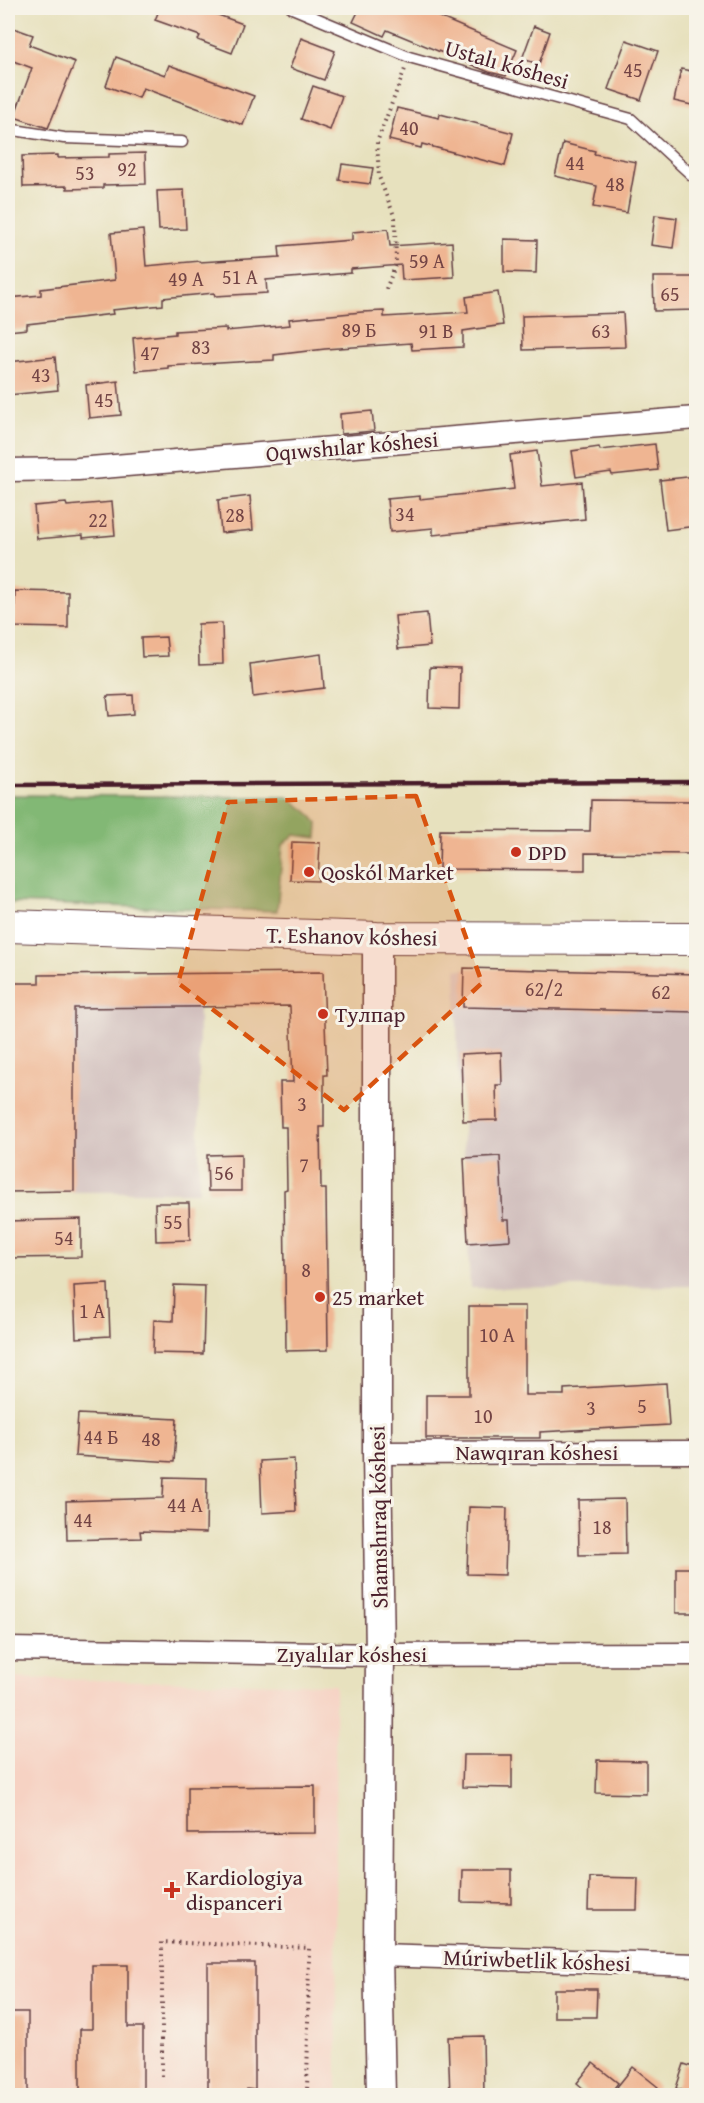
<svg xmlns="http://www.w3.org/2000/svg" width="704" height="2103" viewBox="0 0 704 2103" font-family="'Gentium Book Plus',serif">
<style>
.built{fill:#f6d2c3}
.industrial{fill:#d1bfbd}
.forest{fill:#82b874;stroke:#666c50;stroke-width:1.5}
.building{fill:#efb592}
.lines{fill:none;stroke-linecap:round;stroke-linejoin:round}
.service-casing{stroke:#623c41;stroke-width:13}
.minor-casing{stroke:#623c41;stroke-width:25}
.tertiary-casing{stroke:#623c41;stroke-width:31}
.secondary-casing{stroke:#623c41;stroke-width:34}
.path{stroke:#623c41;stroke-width:4;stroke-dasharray:1.5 4.5;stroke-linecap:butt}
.service{stroke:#fff;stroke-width:10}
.minor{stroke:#fff;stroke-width:22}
.tertiary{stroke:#fff;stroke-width:28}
.secondary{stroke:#fff;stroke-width:32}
.rail{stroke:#4a1f2b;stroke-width:4.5}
.marked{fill:#d8530f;fill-opacity:0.2;stroke:#d8530f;stroke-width:4.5;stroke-dasharray:12 8;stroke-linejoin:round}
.poi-dot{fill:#c8321e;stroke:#f7f3e8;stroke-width:2}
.labels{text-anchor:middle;stroke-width:6;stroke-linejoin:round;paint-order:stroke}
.number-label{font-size:20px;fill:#734445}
.street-label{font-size:22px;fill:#4a1f2b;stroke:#f7f3e8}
.poi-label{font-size:22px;fill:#4a1f2b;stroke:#f7f3e8;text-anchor:start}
</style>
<rect width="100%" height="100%" fill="#f7f3e8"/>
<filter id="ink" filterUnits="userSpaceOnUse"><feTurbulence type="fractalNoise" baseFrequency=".0167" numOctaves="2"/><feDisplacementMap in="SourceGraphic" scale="12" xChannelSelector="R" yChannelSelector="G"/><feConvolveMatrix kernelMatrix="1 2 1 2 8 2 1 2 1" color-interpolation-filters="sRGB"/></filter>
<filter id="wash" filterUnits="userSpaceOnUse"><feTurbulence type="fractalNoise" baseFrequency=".008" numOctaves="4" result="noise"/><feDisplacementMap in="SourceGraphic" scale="24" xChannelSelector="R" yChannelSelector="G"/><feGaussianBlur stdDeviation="1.35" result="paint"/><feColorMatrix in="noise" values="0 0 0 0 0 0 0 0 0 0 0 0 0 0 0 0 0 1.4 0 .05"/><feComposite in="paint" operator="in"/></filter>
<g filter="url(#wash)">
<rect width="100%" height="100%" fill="#e7e1be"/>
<path class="built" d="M 8,1678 L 335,1685 L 337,2095 L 8,2096 Z"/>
<g class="industrial">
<path d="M 456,969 L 696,974 L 696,1286 L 470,1288 L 468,1243 L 510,1240 L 509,1220 L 503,1220 L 499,1156 L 464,1158 L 462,1086 L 458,1085 Z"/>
<path d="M 39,975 L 199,1007 L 199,1192 L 40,1192 Z"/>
</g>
<path class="forest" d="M 8,795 L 288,797 L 309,813 L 318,824 L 317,838 L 295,835 L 283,845 L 277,911 L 8,903 Z"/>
<g id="blocks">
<g class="building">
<path d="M 160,8 L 199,8 L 243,24 L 232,53 L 198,40 L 200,36 L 155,20 Z"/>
<path d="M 360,8 L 418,8 L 517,50 L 506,76 L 489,72 L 387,30 L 384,36 L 353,22 Z"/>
<path d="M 8,26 L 33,35 L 29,45 L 75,62 L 48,128 L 14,117 L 32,68 L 8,59 Z"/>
<path d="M 534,26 L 550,32 L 539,64 L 522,59 Z"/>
<path d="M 301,38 L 335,51 L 324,80 L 290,68 Z"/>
<path d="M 626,40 L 658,51 L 641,100 L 608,89 Z"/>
<path d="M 116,57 L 165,75 L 169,65 L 254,96 L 243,125 L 143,88 L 139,98 L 106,86 Z"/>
<path d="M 681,69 L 696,72 L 696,106 L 674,101 Z"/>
<path d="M 313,86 L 342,96 L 330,130 L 301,119 Z"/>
<path d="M 397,108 L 439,118 L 440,114 L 513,133 L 505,166 L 422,144 L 421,148 L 389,140 Z"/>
<path d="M 563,143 L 595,151 L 594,154 L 636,162 L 627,213 L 593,207 L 597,186 L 555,176 Z"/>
<path d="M 145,153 L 146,184 L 103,185 L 103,188 L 67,189 L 67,186 L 23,187 L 22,156 L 58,155 L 58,158 L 109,157 L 109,154 Z"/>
<path d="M 342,164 L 373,168 L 370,184 L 339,180 Z"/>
<path d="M 184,190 L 186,229 L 159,230 L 157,191 Z"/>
<path d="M 655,215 L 677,218 L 673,248 L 651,245 Z"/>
<path d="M 388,229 L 390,246 L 452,242 L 454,277 L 402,280 L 401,265 L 351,269 L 351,273 L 266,280 L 267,293 L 215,296 L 214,293 L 163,298 L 163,305 L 112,310 L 113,314 L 27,324 L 27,329 L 8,331 L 8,298 L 41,295 L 41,289 L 115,280 L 111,233 L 143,230 L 146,266 L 200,261 L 200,262 L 280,257 L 279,246 L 352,240 L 352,232 Z"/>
<path d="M 504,239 L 537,240 L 536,273 L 504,272 Z"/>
<path d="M 653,277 L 696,277 L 696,310 L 654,311 Z"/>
<path d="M 498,292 L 503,325 L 463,331 L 463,347 L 412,350 L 411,343 L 325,349 L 274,355 L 274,360 L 168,366 L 168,368 L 136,371 L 133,338 L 175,334 L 175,331 L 226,328 L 226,331 L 290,325 L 289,319 L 362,312 L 384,311 L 384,317 L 468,312 L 466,297 Z"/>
<path d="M 623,313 L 625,347 L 523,350 L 522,316 Z"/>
<path d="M 55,357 L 58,390 L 8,395 L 8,362 Z"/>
<path d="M 118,381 L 121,415 L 89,418 L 86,385 Z"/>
<path d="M 372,411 L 374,431 L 341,434 L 340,414 Z"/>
<path d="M 655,444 L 658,470 L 612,475 L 611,472 L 576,477 L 572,451 L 599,447 L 600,450 Z"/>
<path d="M 537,451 L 542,486 L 582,482 L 585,519 L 433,535 L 433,528 L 390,532 L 387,499 L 420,496 L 420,499 L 514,489 L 510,455 Z"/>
<path d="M 696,476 L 696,526 L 666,530 L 660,480 Z"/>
<path d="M 250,496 L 253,530 L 221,533 L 218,500 Z"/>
<path d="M 112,502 L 115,535 L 83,538 L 83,535 L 37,539 L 34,506 L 66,503 L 67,506 Z"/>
<path d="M 15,591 L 68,592 L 68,628 L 14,627 Z"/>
<path d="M 427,613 L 430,646 L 398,649 L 395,616 Z"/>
<path d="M 222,623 L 223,664 L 199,665 L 198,624 Z"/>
<path d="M 166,637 L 168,656 L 142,657 L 141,638 Z"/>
<path d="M 321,654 L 324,688 L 253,697 L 250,664 Z"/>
<path d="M 430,667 L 460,668 L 459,709 L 429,708 Z"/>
<path d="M 133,695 L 134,714 L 109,716 L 107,696 Z"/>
<path d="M 591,800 L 696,801 L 696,854 L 585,853 L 585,870 L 439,869 L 440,830 L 590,831 Z"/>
<path d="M 292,842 L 320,843 L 318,881 L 290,880 Z"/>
<path d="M 464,968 L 696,974 L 696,1012 L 463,1007 Z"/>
<path d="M 323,972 L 327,1075 L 324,1075 L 324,1127 L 320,1127 L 321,1189 L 326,1189 L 328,1350 L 286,1351 L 284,1190 L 287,1189 L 286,1127 L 281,1127 L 280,1082 L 293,1082 L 290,1006 L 74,1008 L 74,1191 L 8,1192 L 8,983 L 39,983 L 39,975 Z"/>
<path d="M 501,1052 L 502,1085 L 496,1085 L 497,1120 L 463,1121 L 461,1054 Z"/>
<path d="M 241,1154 L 241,1191 L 208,1191 L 207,1155 Z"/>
<path d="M 500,1156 L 503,1220 L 509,1220 L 510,1240 L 468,1243 L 464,1158 Z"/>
<path d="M 155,1203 L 189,1203 L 190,1240 L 156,1241 Z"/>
<path d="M 81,1219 L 81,1257 L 8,1258 L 8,1221 Z"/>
<path d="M 108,1284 L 110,1336 L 76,1338 L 74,1286 Z"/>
<path d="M 174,1285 L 205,1286 L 203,1354 L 153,1353 L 154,1320 L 173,1321 Z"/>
<path d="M 469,1306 L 525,1306 L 525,1395 L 564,1395 L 564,1389 L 666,1383 L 669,1425 L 540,1432 L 540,1438 L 426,1438 L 426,1395 L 469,1395 Z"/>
<path d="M 78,1414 L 177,1419 L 174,1462 L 75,1456 Z"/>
<path d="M 294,1459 L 296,1511 L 262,1513 L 260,1461 Z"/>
<path d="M 164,1477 L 207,1478 L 206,1533 L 140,1531 L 141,1538 L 67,1540 L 66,1501 L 163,1498 Z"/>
<path d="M 625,1499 L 626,1554 L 579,1555 L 578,1500 Z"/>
<path d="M 469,1507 L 507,1508 L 505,1575 L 467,1574 Z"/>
<rect x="676" y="1568" width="20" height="45"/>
<path d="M 463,1755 L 512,1755 L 512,1788 L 462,1787 Z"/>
<path d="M 597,1760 L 646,1761 L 646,1794 L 596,1793 Z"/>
<path d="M 315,1786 L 315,1833 L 188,1834 L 188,1787 Z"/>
<path d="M 462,1870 L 511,1870 L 511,1903 L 461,1902 Z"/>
<path d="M 589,1877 L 638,1878 L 637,1910 L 588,1910 Z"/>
<path d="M 208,1963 L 255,1963 L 255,2090 L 247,2089 L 247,2096 L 208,2096 Z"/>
<path d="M 92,1965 L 128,1965 L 128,2027 L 143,2027 L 143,2096 L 80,2096 L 80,2029 L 92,2029 Z"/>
<path d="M 554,1989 L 597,1989 L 596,2017 L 554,2017 Z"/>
<rect x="8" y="2012" width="20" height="84"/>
<path d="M 483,2036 L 484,2096 L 450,2096 L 448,2037 Z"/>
<path d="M 593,2063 L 618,2083 L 608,2096 L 592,2096 L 577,2083 Z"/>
<path d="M 684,2064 L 696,2068 L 696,2096 L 676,2088 Z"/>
<path d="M 633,2067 L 658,2087 L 651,2096 L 627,2096 L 617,2087 Z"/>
</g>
</g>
</g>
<g filter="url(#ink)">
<use href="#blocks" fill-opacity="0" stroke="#623c41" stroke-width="1.5"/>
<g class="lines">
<defs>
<g id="service">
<path d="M 292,8 L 409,57 L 631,119 L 696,179"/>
<path d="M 8,129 L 64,138 L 182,142"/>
</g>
<g id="minor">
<path d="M 8,470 L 78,469 L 696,418"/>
<path d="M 377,1453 L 696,1452"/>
<path d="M 8,1649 L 380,1655 L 696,1654"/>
<path d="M 378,1955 L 696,1965"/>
</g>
<path id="tertiary" d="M 377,938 L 377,1453 L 380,1655 L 378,1955 L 381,2096"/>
<path id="secondary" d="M 8,926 L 377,938 L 696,939"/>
</defs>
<use href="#service" class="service-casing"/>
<use href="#minor" class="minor-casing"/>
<use href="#tertiary" class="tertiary-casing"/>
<use href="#secondary" class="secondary-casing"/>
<g class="path">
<path d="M 386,289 L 396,264 L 395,218 L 379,177 L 377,142 L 405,69"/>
<path d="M 162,2076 L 162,1942 L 309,1948 L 307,2096"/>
</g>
<use href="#service" class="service"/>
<use href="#minor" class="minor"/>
<use href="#tertiary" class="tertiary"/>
<use href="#secondary" class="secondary"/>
<path class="rail" d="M 8,785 L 696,782"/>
</g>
</g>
<path class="marked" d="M 416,796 L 482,983 L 344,1110 L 178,983 L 228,802 Z"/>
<g class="poi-dot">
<circle cx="516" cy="852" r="6"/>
<circle cx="309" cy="872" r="6"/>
<circle cx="323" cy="1014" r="6"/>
<circle cx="320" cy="1297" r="6"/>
<path d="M169 1881h6v6h6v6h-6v6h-6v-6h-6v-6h6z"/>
</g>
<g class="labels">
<g class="number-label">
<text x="633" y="77">45</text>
<text x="409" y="135">40</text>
<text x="575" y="170">44</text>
<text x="127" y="176">92</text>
<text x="85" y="180">53</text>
<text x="615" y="191">48</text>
<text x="427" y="268">59 А</text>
<text x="240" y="284">51 А</text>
<text x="186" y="286">49 А</text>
<text x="670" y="301">65</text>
<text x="359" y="337">89 Б</text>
<text x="436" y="338">91 В</text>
<text x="601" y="338">63</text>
<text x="201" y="354">83</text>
<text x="150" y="360">47</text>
<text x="41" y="382">43</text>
<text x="104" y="407">45</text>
<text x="405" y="521">34</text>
<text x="235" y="522">28</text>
<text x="98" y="527">22</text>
<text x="544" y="996">62/2</text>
<text x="661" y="999">62</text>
<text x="302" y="1111">3</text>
<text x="304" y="1172">7</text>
<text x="224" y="1180">56</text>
<text x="173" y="1229">55</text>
<text x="64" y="1245">54</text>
<text x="306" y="1277">8</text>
<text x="92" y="1318">1 А</text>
<text x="497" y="1342">10 А</text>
<text x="642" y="1413">5</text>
<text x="591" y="1415">3</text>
<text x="483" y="1423">10</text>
<text x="101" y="1444">44 Б</text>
<text x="151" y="1446">48</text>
<text x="185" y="1512">44 А</text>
<text x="83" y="1527">44</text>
<text x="602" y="1534">18</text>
</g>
<g class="street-label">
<text transform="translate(507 64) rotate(16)" y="8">Ustalı kóshesi</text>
<text transform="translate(352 446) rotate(-5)" y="8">Oqıwshılar kóshesi</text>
<text transform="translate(352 936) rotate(1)" y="8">T. Eshanov kóshesi</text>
<text x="537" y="1460">Nawqıran kóshesi</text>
<text transform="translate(378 1517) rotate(-91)" y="8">Shamshıraq kóshesi</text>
<text x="352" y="1662">Zıyalılar kóshesi</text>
<text transform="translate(537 1960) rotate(2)" y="8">Múriwbetlik kóshesi</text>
</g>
<g class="poi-label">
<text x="528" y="860">DPD</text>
<text x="321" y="880">Qoskól Market</text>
<text x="335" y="1022">Тулпар</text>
<text x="332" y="1305">25 market</text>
<text x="186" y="1885">Kardiologiya<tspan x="186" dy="25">dispanceri</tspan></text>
</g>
</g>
<rect width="704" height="2103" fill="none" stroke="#f7f3e8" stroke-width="30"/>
</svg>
